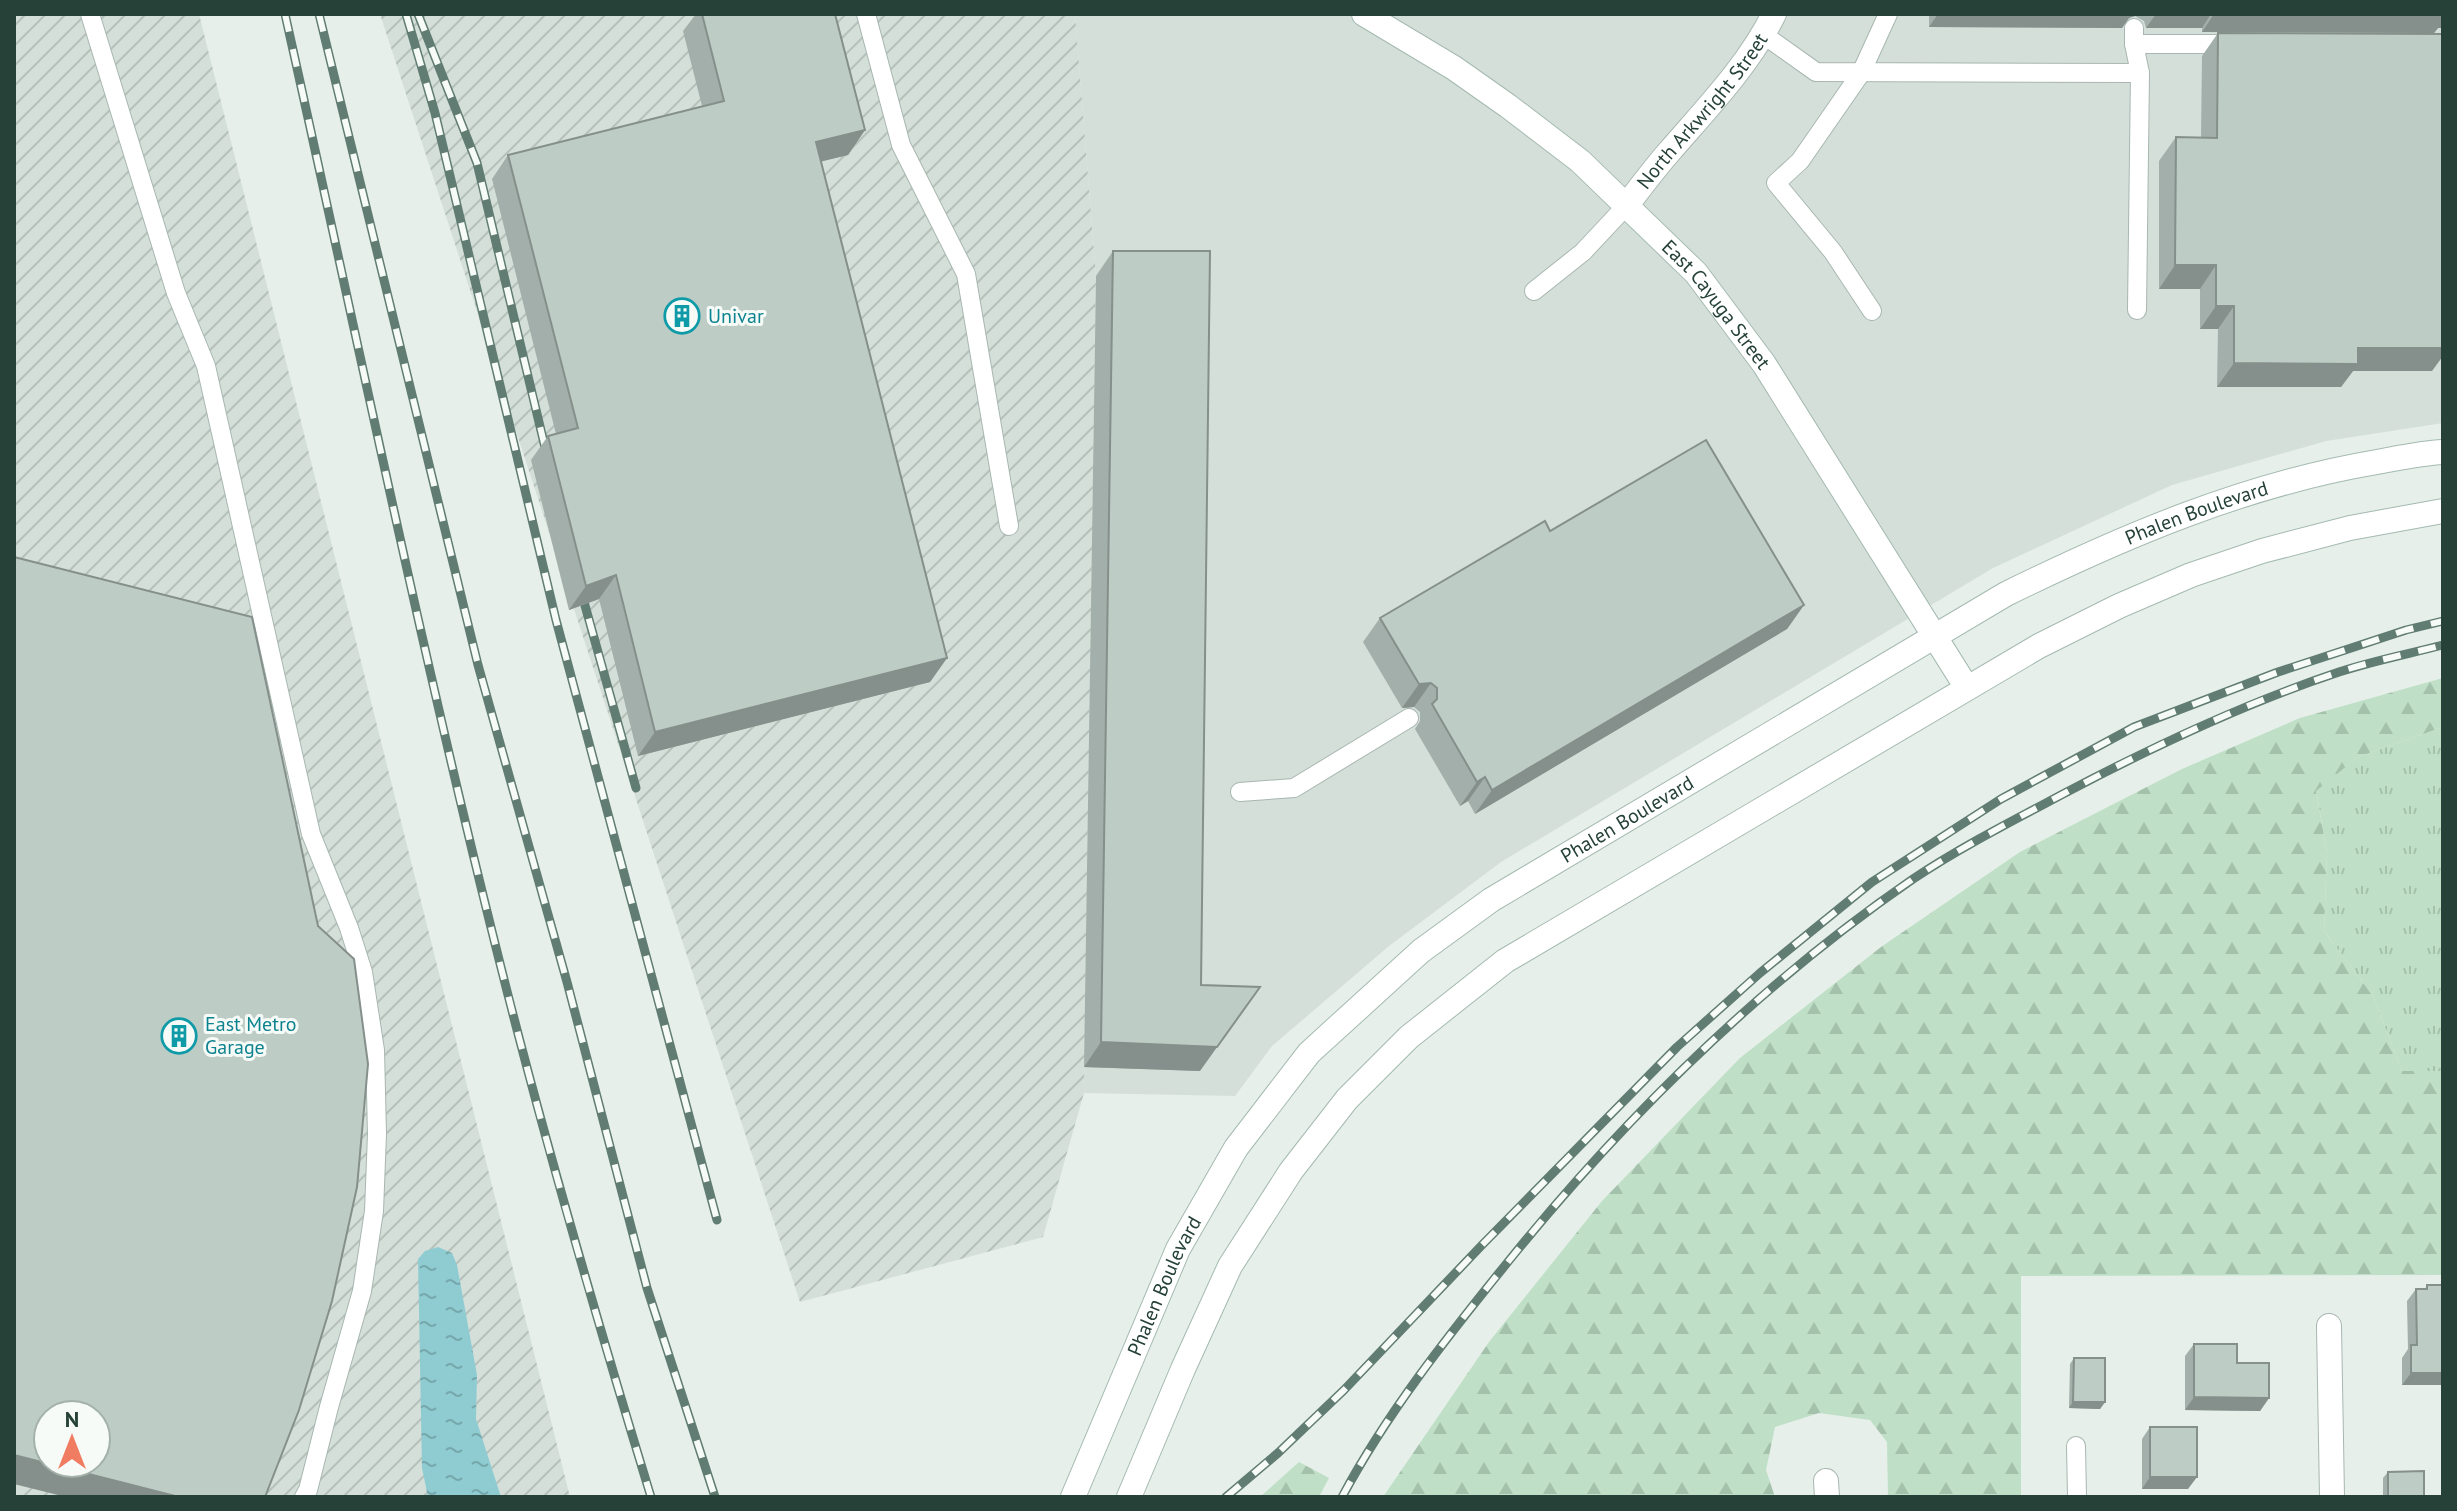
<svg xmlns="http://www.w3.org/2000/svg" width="2457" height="1511" viewBox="0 0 2457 1511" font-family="'PT Sans',sans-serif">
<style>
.built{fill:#d4dfd9}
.industrial{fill:url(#industrial-furrows);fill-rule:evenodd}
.grass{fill:url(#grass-tufts)}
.forest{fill:url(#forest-firs)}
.water{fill:url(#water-ripples)}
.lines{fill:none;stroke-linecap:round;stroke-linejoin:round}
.service-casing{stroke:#a8b7b1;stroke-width:20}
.minor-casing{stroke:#a8b7b1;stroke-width:26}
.secondary-casing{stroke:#a4bab1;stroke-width:26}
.service{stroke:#fff;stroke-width:18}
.minor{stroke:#fff;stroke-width:24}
.secondary{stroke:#fff;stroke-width:24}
.rail-casing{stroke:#607c73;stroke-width:9}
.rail{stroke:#f7fbf8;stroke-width:6;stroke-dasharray:18;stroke-linecap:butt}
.wall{fill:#a3afaa}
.shaded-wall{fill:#858f8b}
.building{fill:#beccc6;stroke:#858f8b;stroke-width:2;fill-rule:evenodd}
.labels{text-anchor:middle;stroke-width:6;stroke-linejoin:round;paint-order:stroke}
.street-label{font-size:20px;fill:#254138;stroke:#f7fbf8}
.culture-label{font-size:20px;fill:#0d838f;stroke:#f7fbf8;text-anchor:start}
</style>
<defs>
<pattern id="industrial-furrows" width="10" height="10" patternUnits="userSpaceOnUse" patternTransform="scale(2)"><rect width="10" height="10" fill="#d4dfd9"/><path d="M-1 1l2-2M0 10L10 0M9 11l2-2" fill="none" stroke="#b6c1bb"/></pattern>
<pattern id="grass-tufts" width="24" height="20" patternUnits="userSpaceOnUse" patternTransform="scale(2)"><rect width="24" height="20" fill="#bfdfc6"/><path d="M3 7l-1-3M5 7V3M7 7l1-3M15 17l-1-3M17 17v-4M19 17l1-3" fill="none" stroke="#a4c1ab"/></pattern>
<pattern id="forest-firs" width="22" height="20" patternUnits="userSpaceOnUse" patternTransform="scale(2)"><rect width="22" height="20" fill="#bfdfc6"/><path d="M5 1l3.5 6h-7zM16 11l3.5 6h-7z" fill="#a4c1ab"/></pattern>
<pattern id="water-ripples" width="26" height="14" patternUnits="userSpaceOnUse" patternTransform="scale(2)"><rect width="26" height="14" fill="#8fccd2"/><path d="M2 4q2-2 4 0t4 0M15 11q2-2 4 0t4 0" fill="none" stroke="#75a7ab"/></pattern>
</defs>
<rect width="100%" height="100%" fill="#e6efea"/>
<path class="built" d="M 1075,14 L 2443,14 L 2443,423 L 2326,441 L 2172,485 L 1993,568 L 1501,862 L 1389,946 L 1272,1046 L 1235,1096 L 1084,1093 L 1096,276 Z"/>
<g class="industrial">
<path d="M 14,14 L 199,14 L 570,1497 L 14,1497 ZM 48,1415 L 96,1415 L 96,1463 L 48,1463 Z"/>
<path d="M 380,14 L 1075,14 L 1096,276 L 1084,1093 L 1043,1237 L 800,1302 Z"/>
</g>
<path class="grass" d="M 2443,727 L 2443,1071 L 2402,1071 L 2373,996 L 2324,931 L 2327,853 L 2316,790 L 2358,757 Z"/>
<g class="forest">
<path d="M 2443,678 L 2443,727 L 2358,757 L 2316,791 L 2327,853 L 2324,931 L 2373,996 L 2402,1071 L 2443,1071 L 2443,1275 L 2021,1276 L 2021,1497 L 1888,1497 L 1887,1442 L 1870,1420 L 1819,1413 L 1775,1427 L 1766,1470 L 1775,1497 L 1383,1497 L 1489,1342 L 1602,1201 L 1740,1058 L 1881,947 L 2020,852 L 2182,769 L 2300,718 Z"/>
<path d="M 1299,1462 L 1329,1478 L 1319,1497 L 1260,1497 Z"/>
</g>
<path class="water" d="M 438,1247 L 452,1253 L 457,1265 L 477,1375 L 476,1419 L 501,1497 L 428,1497 L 422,1468 L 418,1259 L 425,1251 Z"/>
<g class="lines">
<defs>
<g id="service">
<path d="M 90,14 L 176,293 L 206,366 L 311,834 L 349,928 L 363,972 L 375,1050 L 377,1134 L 374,1211 L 362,1291 L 329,1407 L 308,1490 L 304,1497"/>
<path d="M 866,14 L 901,145 L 966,274 L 1009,526"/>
<path d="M 2134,28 L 2134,44 L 2140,73 L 2137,310"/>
<path d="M 1764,35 L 1816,72 L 2140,73"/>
<path d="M 2134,44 L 2231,44"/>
<path d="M 1534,291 L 1583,252 L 1626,206"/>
<path d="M 1872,311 L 1833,252 L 1776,183 L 1800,161 L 1861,73 L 1888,14"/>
<path d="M 1240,792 L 1294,788 L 1409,718"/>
<path d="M 2076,1446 L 2077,1497"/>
</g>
<g id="minor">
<path id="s1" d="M 1626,206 C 1640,188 1654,169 1669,152 C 1707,108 1748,66 1774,14"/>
<path d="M 2329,1326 L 2332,1497"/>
<path d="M 1826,1481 L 1827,1497"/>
</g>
<g id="secondary">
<path id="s2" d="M 1364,14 L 1454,68 L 1508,106 L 1580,161 L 1696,273 L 1764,364 L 1967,688"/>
<path id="s3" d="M 1073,1497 L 1178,1249 L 1236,1148 L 1309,1053 L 1421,951 L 1491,900 L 2006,594 C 2124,536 2246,484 2377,462 C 2399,458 2421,453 2443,452"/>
<path d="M 1129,1497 L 1183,1369 L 1230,1266 L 1291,1171 L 1347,1099 L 1409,1037 L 1505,961 L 2039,646 L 2119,606 L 2191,575 L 2262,551 L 2350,528 L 2443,511"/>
</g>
</defs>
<use href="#service" class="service-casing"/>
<use href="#minor" class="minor-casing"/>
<use href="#secondary" class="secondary-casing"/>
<use href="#service" class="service"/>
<use href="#minor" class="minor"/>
<use href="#secondary" class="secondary"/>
<defs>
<g id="rail">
<path d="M 285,14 C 358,341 425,670 508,995 C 551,1163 600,1330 651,1497"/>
<path d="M 319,14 L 478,665 L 567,982 L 647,1288 L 715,1497"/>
<path d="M 406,14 L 435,113 L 556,620 L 717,1220"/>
<path d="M 418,14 L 477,163 L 549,464"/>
<path d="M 579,584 L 636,788"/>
<path d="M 1226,1497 L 1278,1453 L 1344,1390 L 1482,1245 L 1677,1047 L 1760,973 L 1872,882 L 2001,799 L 2134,727 L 2278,672 L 2406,630 L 2443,621"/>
<path d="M 1342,1497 C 1387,1413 1447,1337 1507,1263 C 1625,1117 1759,985 1913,879 C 1961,847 2012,821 2063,794 C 2152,747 2243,704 2339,672 C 2372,661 2408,654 2443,645"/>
</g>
</defs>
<use href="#rail" class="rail-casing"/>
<use href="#rail" class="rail"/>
</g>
<g class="wall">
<path d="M 696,14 L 835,14 L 865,130 L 848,155 L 821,161 L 947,658 L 930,682 L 638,756 L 599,599 L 569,610 L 531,460 L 548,436 L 556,434 L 492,179 L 508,155 L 702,106 L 683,31 Z"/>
<path d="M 1929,14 L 2443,14 L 2443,28 L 2438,28 L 2434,33 L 2202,32 L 2202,28 L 2146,28 L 2144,21 L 2135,16 L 2129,18 L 2122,28 L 1929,27 Z"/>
<path d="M 2218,33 L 2432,371 L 2353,371 L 2341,387 L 2217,387 L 2218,329 L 2200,329 L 2200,289 L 2159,289 L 2159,161 L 2176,137 L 2201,138 L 2202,56 Z"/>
<path d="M 1113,251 L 1201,985 L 1200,1071 L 1084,1067 L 1096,276 Z"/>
<path d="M 1550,531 L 1804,605 L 1787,629 L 1475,814 L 1468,801 L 1460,806 L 1415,729 L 1420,721 L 1420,712 L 1414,707 L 1402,708 L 1363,642 L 1380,618 Z"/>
<path d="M 2427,1285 L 2443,1385 L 2402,1385 L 2402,1358 L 2408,1349 L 2407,1301 L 2416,1289 L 2425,1289 Z"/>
<path d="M 2194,1344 L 2237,1363 L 2269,1398 L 2260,1411 L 2185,1410 L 2185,1356 Z"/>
<path d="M 2074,1358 L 2105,1402 L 2100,1409 L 2069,1408 L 2070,1364 Z"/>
<path d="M 2150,1427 L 2188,1489 L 2142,1489 L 2142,1439 Z"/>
<path d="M 2388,1472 L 2424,1497 L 2383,1497 L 2383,1478 Z"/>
</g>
<g class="shaded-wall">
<path d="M 1938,14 L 2136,14 L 2135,16 L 2129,18 L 2122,28 L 1929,27 Z"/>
<path d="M 2156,14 L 2211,14 L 2202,28 L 2146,28 Z"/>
<path d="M 2214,14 L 2443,14 L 2443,28 L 2438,28 L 2434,33 L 2202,32 Z"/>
<path d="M 865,130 L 848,155 L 799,167 L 816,142 Z"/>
<path d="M 2175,265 L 2216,265 L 2200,289 L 2159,289 Z"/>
<path d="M 2216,306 L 2234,306 L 2218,329 L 2200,329 Z"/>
<path d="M 2358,348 L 2443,348 L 2443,356 L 2432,371 L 2353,371 L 2341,387 L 2217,387 L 2234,363 Z"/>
<path d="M 616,575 L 599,599 L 569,610 L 586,586 Z"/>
<path d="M 1804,605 L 1787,629 L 1475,814 L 1492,790 Z"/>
<path d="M 947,658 L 930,682 L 638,756 L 655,732 Z"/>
<path d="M 1431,683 L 1414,707 L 1402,708 L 1419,684 Z"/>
<path d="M 1485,777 L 1468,801 L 1460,806 L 1477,782 Z"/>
<path d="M 1260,987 L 1200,1071 L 1084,1067 L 1101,1042 Z"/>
<path d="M 2411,1373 L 2443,1373 L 2443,1385 L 2402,1385 Z"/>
<path d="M 2194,1397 L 2269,1398 L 2260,1411 L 2185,1410 Z"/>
<path d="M 2073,1402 L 2105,1402 L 2100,1409 L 2069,1408 Z"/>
<path d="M 14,1455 L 179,1497 L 66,1497 L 14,1484 Z"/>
<path d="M 2150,1477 L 2197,1477 L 2188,1489 L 2142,1489 Z"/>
</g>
<g class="building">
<path d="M 702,14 L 835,14 L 865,130 L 816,142 L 947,658 L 655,732 L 616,575 L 586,586 L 548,436 L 578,428 L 508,155 L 724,101 Z"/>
<path d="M 2218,33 L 2443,34 L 2443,348 L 2358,348 L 2358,364 L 2234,363 L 2234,306 L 2216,306 L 2216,265 L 2175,265 L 2176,137 L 2217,138 Z"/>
<path d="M 1113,251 L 1210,251 L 1201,985 L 1260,987 L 1217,1047 L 1101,1042 Z"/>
<path d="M 1706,440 L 1804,605 L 1492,790 L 1485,777 L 1477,782 L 1432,704 L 1437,699 L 1437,688 L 1431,683 L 1419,684 L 1380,618 L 1545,521 L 1550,531 Z"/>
<path d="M 14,557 L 252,617 L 318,926 L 354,959 L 368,1064 L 357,1187 L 332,1301 L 299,1410 L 265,1497 L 179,1497 L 14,1455 ZM 48,1415 L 96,1415 L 96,1463 L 48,1463 Z"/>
<path d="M 2427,1285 L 2443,1285 L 2443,1373 L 2411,1373 L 2411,1345 L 2417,1345 L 2416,1289 L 2427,1289 Z"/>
<path d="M 2194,1344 L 2237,1344 L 2237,1363 L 2269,1363 L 2269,1398 L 2194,1397 Z"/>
<path d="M 2074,1358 L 2105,1358 L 2105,1402 L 2073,1402 Z"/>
<rect x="2150" y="1427" width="47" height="50"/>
<path d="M 2424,1471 L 2424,1497 L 2388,1497 L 2388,1472 Z"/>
</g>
<defs>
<symbol id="building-ring" viewBox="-11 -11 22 22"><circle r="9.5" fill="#f7fbf8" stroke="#0f9aa8" stroke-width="1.5"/><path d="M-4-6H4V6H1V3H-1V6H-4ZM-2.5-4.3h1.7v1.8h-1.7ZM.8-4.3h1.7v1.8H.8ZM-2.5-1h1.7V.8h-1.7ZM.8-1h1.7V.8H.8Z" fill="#0f9aa8"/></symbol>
</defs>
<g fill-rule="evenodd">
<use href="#building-ring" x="662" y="296" width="40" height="40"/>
<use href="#building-ring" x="159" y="1016" width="40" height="40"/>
</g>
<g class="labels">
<g class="street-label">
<text dy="7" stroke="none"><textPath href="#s1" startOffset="122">North Arkwright Street</textPath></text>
<text dy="7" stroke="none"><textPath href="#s2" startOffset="460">East Cayuga Street</textPath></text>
<text dy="7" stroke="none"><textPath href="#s3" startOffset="1550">Phalen Boulevard</textPath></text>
<text dy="7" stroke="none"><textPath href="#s3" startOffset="902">Phalen Boulevard</textPath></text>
<text dy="7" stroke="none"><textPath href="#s3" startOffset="230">Phalen Boulevard</textPath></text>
</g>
<g class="culture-label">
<text x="708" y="323">Univar</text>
<text x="205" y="1031">East Metro<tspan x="205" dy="23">Garage</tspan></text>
</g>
</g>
<rect width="2457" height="1511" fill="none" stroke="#254138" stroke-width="32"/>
<g transform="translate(72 1439)"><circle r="38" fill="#f7fbf8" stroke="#a3b1ab" stroke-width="2"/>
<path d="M0-6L14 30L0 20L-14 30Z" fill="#f07c62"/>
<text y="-12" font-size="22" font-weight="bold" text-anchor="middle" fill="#254138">N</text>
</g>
</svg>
